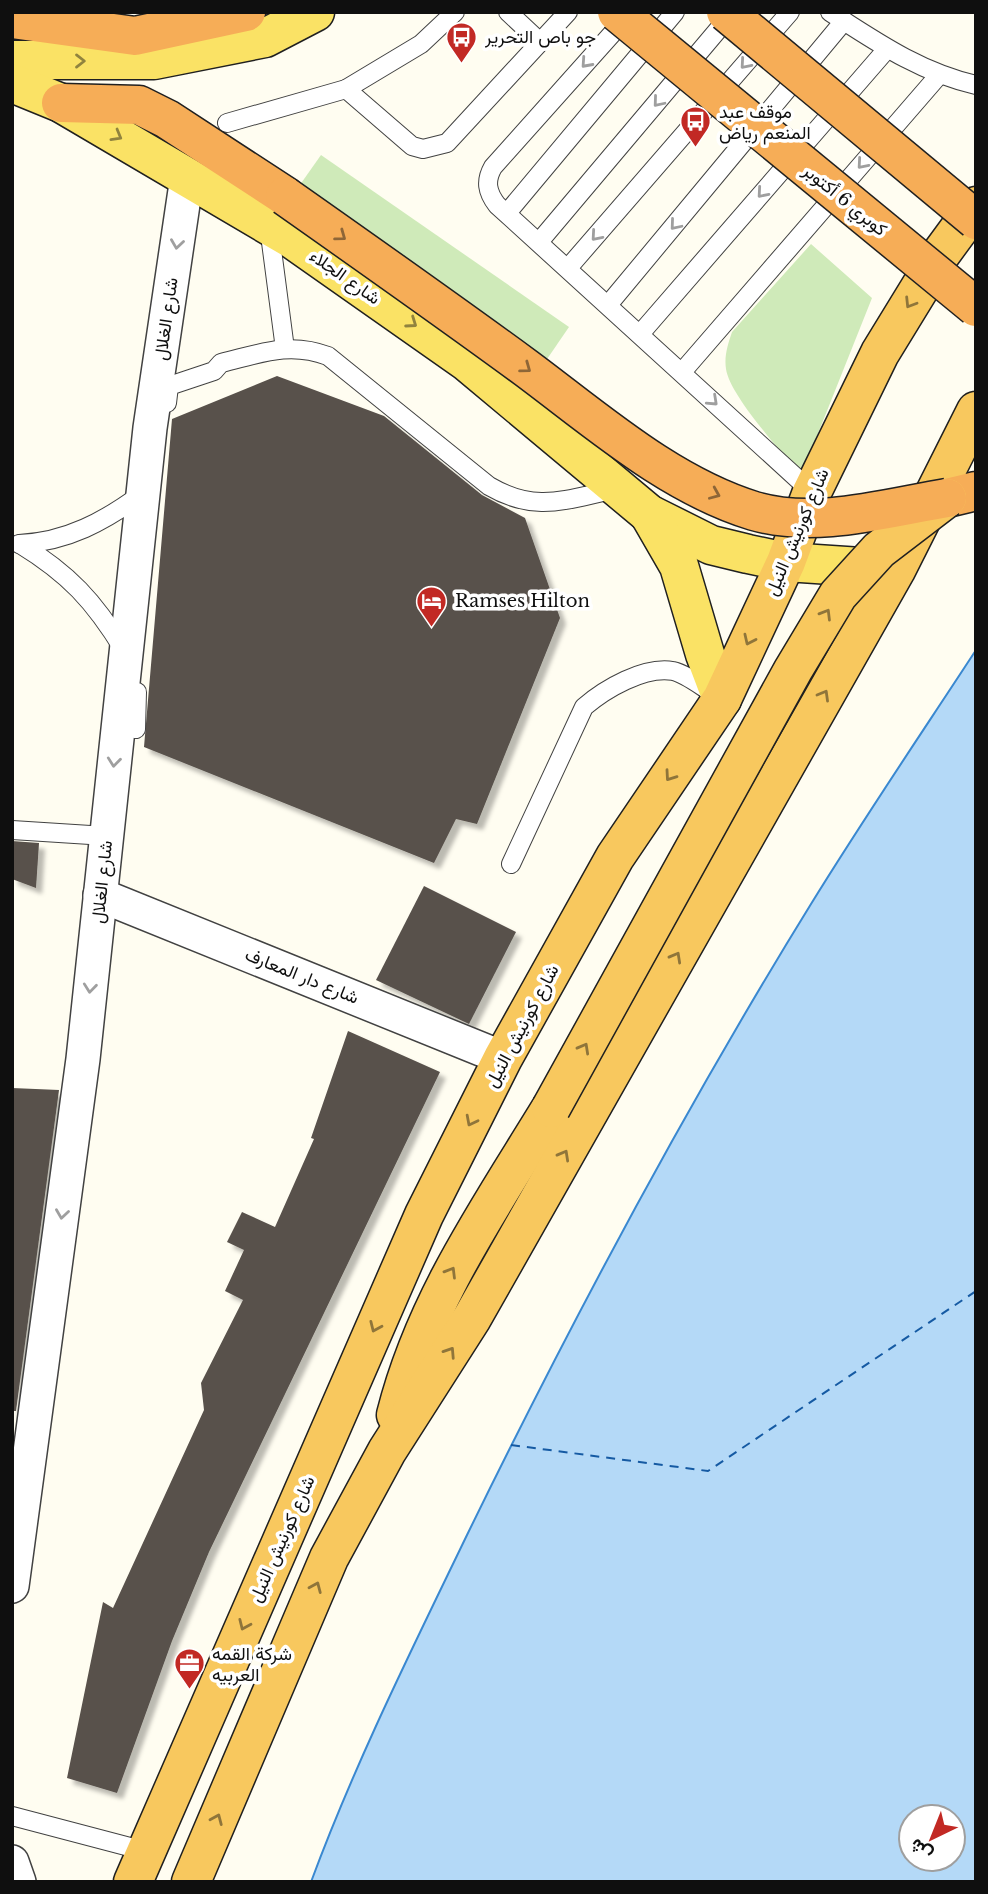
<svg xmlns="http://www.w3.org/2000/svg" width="988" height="1894" viewBox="0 0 988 1894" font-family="'Libre Baskerville',Vazirmatn,serif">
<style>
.green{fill:#cfeab9}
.water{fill:#b4d9f7;stroke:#3a88d0;stroke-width:2;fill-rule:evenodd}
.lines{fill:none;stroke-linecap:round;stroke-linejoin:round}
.ferry{stroke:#155aa3;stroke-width:2;stroke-dasharray:9 7;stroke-linecap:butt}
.building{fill:#58514b;filter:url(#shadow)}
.service-casing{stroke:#424242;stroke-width:20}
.minor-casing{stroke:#424242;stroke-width:36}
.primary-casing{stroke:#202020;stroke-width:41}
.trunk-casing{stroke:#202020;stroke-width:41}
.motorway-casing{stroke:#202020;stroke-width:41}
.service{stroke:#fff;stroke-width:18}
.minor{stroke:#fff;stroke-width:33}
.primary{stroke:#fae265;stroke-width:38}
.trunk{stroke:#f8c85e;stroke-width:38}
.motorway{stroke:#f6ad57;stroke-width:38}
.trunk-bridge-casing{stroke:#202020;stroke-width:41;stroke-linecap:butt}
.motorway-bridge-casing{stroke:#202020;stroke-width:41;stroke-linecap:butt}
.trunk-bridge{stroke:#f8c85e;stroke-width:38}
.motorway-bridge{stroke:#f6ad57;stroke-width:38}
.oneway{stroke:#90833e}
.oneway2{stroke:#9f9f9f}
.oneway3{stroke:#8e6637}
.oneway4{stroke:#8f753a}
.labels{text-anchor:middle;stroke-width:7;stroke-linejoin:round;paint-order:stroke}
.poi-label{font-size:18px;fill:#0f0f0f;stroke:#fff;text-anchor:start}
.street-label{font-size:18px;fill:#0f0f0f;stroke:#fff}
</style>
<defs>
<filter id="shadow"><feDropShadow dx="6" dy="6" stdDeviation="2" flood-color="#0004"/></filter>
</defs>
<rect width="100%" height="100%" fill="#fffdf1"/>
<g class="green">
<path d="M 321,155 L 569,327 L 545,362 L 297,189 Z"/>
<path d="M 811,244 L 872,298 L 801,476 C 782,452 730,396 726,369 C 724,356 728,344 732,332 Z"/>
</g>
<path class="water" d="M 976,650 L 976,1882 L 311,1882 C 355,1763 412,1649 467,1535 C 572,1320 685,1108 811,904 C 864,818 921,734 976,650 ZM 911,1817 L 953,1817 L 953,1859 L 911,1859 Z"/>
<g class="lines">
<path class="ferry" d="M 511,1445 L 708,1471 L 976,1291"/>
</g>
<g class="building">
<path d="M 277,376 L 384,416 L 482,495 L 525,518 L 560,618 L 477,824 L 456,819 L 434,863 L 144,747 L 172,419 Z"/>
<path d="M 12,841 L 39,843 L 36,888 L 12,879 Z"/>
<path d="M 424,886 L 516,932 L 469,1024 L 376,980 Z"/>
<path d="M 348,1031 L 440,1072 L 209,1552 L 172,1641 L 117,1793 L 67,1778 L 103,1602 L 113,1608 L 204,1410 L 201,1383 L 243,1300 L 225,1291 L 244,1250 L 227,1242 L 242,1212 L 275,1227 L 314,1139 L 311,1138 Z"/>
<path d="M 12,1088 L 59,1090 L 16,1411 L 12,1411 Z"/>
</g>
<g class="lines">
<defs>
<g id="service">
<path d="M 455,12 L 421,44 L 346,89 L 412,146 L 423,149 L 447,143 L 568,12"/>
<path d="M 508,12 L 540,42"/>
<path d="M 830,12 C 878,43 920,72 976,85"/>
<path d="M 627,17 L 493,167 C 485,181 487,192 497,205 L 812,492"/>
<path d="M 227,123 L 346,89"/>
<path d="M 507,213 L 675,12"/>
<path d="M 269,227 L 285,349"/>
<path d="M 539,242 L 733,12"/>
<path d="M 568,268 L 790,12"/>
<path d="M 608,305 L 844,21"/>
<path d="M 640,334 L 887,49"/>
<path d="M 682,372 L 939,75"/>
<path d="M 167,403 L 169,386 L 214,371 L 221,363 C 259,354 289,341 328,356 L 489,486 C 537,514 566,499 617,489"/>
<path d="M 19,544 C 67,542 105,521 143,493"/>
<path d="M 20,544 C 69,574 94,601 124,650"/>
<path d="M 119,721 L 136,729 L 137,692"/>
<path d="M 12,830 L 106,836"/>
<path d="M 511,864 L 584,707 C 605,689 644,666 673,671 C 687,674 703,688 716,695"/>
<path d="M 12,1816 L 145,1851"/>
</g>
<g id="minor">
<path d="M 100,895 L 503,1058"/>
<path d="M 12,1586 L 83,1059 L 150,428 L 187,177"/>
<path d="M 12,1862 L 19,1882"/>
</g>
<g id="primary">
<path d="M 12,60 L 154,60 L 265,38 L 315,12"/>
<path d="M 12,83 L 61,103 L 292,239 L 467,362 L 649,514 L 711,545 L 748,554 L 786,562 L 891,569"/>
<path d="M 649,514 L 679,566 L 705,654 L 722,699"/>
</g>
<g id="trunk">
<path d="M 396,1415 C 425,1300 490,1208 551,1108"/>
<path d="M 133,1882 L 424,1215 L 503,1058 L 615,857 L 722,699 L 786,562 L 812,492 L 880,353 L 940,255 L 976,206"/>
<path d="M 191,1882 L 329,1558 L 387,1451 L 472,1318 L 896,570 L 976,411"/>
</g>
<g id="motorway">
<path d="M 12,19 L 135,36 L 246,12"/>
<path d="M 61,103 L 139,105 L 167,119 L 285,196"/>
<path d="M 947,498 L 976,491"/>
</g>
</defs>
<use href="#service" class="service-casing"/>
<use href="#minor" class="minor-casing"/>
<use href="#primary" class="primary-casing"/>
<use href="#trunk" class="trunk-casing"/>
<use href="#motorway" class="motorway-casing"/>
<use href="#service" class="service"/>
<use href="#minor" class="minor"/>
<use href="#primary" class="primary"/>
<use href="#trunk" class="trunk"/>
<use href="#motorway" class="motorway"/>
<defs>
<path id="trunk-bridge" d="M 551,1108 L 793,670 L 838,595 L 879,550 L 947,498"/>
<g id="motorway-bridge">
<path d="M 617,12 L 976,307"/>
<path d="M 726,12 L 976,220"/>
<path d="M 285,196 C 366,253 447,310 526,368 C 596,420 669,485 754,511 C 816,529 886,508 947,498"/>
</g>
</defs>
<use href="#trunk-bridge" class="trunk-bridge-casing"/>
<use href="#motorway-bridge" class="motorway-bridge-casing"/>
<use href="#trunk-bridge" class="trunk-bridge"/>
<use href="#motorway-bridge" class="motorway-bridge"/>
</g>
<defs><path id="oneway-chevron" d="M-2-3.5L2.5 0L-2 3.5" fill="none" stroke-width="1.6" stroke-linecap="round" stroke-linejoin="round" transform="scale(1.75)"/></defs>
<g class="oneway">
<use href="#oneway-chevron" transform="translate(80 61)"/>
<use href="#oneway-chevron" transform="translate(117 136) rotate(30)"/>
<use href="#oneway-chevron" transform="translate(412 323) rotate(35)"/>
</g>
<g class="oneway2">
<use href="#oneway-chevron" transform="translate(586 63) rotate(132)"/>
<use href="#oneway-chevron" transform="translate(745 64) rotate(131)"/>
<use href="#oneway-chevron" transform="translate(658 102) rotate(130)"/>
<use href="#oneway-chevron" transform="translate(862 164) rotate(131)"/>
<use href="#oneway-chevron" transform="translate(762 193) rotate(131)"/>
<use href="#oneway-chevron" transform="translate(675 225) rotate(130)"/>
<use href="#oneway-chevron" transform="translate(596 236) rotate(131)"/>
<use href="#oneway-chevron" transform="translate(177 244) rotate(98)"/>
<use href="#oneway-chevron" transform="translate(713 401) rotate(43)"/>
<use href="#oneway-chevron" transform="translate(114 762) rotate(96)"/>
<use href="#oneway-chevron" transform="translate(90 988) rotate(96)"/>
<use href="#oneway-chevron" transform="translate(62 1214) rotate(98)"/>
</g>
<g class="oneway3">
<use href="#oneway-chevron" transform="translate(341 236) rotate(36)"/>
<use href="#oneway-chevron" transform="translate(526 368) rotate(36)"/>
<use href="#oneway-chevron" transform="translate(715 494) rotate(23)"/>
</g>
<g class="oneway4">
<use href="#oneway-chevron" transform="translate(910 303) rotate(122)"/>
<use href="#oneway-chevron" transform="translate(826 614) rotate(-59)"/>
<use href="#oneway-chevron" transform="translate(749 640) rotate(115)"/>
<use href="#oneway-chevron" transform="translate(824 695) rotate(-60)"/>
<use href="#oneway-chevron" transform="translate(670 776) rotate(125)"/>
<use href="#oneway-chevron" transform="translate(676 957) rotate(-61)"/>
<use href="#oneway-chevron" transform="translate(584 1048) rotate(-61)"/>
<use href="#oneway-chevron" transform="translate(471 1121) rotate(117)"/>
<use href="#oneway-chevron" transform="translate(564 1155) rotate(-61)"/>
<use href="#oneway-chevron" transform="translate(451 1272) rotate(-59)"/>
<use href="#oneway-chevron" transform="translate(375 1327) rotate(114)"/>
<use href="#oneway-chevron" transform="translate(450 1352) rotate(-57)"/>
<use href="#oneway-chevron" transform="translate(316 1587) rotate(-67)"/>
<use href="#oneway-chevron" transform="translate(244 1625) rotate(114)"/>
<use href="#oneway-chevron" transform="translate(217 1819) rotate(-67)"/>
</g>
<defs>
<symbol id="bus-pin" viewBox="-11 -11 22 30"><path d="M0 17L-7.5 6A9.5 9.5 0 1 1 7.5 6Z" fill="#c22924" stroke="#fff"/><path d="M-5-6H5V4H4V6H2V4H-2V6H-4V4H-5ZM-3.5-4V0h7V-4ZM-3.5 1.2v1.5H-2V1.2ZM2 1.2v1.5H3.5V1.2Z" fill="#fff"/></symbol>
<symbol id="hotel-pin" viewBox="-11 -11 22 30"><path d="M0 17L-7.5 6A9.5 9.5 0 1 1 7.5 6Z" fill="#c22924" stroke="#fff"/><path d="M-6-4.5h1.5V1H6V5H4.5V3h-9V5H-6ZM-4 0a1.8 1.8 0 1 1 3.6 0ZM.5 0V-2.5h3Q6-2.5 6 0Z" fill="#fff"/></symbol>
<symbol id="office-pin" viewBox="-11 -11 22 30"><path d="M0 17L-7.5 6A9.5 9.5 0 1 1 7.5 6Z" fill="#c22924" stroke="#fff"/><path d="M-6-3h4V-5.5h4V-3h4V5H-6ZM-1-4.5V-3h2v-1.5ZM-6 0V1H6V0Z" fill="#fff"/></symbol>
</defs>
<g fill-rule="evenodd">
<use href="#bus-pin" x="444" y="20" width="35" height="47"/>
<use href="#bus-pin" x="678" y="104" width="35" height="47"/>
<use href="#hotel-pin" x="414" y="584" width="35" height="47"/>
<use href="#office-pin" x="172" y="1646" width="35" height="47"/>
</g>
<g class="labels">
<g class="poi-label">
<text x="485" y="43">جو باص التحرير</text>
<text x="719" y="118">موقف عبد<tspan x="719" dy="21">المنعم رياض</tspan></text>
<text x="455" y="607">Ramses Hilton</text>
<text x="212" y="1660">شركة القمه<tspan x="212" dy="21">العربيه</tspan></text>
</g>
<g class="street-label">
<text transform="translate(845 200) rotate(39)" y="6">كوبري 6 أكتوبر</text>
<text transform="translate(345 277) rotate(35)" y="6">شارع الجلاء</text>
<text transform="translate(166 319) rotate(-82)" y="6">شارع الغلال</text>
<text transform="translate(797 532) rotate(-67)" y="6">شارع كورنيش النيل</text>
<text transform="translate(102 882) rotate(-84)" y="6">شارع الغلال</text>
<text transform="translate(302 976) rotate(22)" y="6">شارع دار المعارف</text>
<text transform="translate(522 1026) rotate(-62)" y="6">شارع كورنيش النيل</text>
<text transform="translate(282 1539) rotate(-66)" y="6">شارع كورنيش النيل</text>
</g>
</g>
<rect width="988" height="1894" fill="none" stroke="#0f0f0f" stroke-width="28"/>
<g transform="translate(932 1838) rotate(223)"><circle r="33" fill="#ffffff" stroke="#9f9f9f" stroke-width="2"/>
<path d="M0-5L12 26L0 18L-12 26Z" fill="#c22924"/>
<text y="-10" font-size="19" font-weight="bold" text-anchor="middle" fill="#0f0f0f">ش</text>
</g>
</svg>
